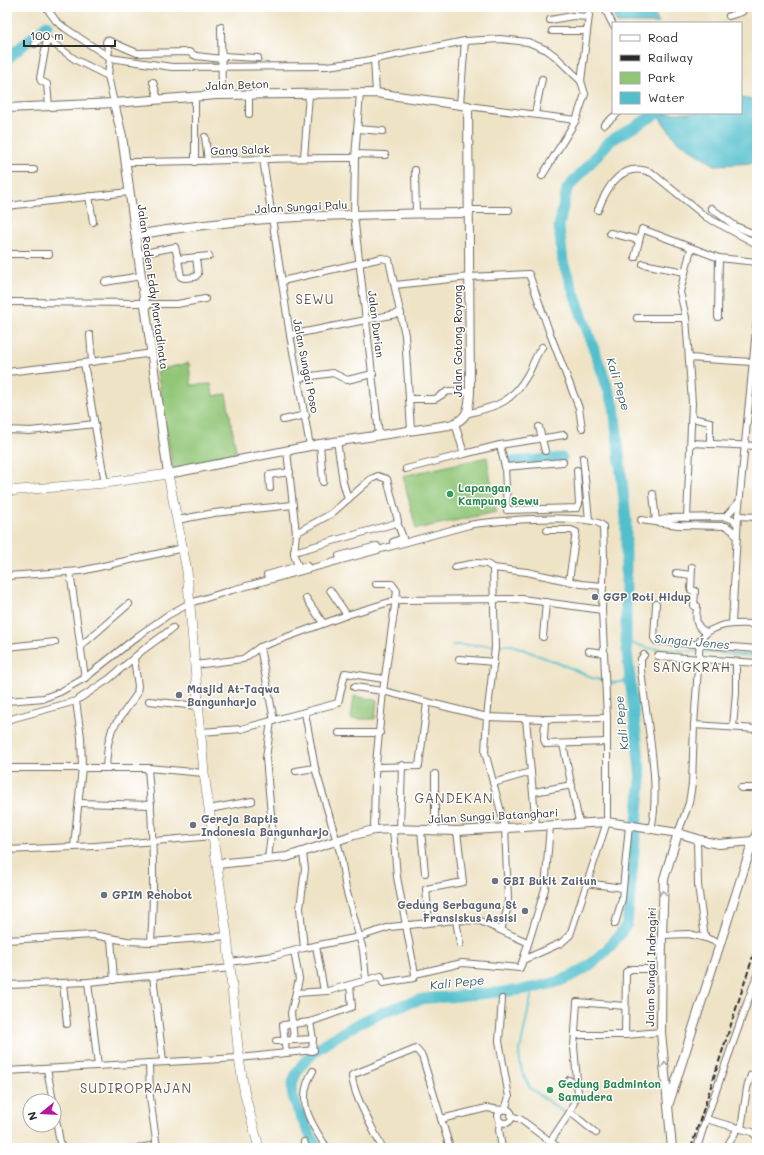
<svg xmlns="http://www.w3.org/2000/svg" width="764" height="1155" viewBox="0 0 764 1155" font-family="Mali,sans-serif">
<style>
.green{fill:#91c677;stroke:#5e7851}
.water{fill:#53bfcd;stroke:#3f757c}
.lines{fill:none;stroke-linecap:round;stroke-linejoin:round}
.stream{stroke:#53bfcd;stroke-width:2}
.river{stroke:#53bfcd;stroke-width:11}
.street-casing{stroke:#706b61;stroke-width:8}
.secondary-casing{stroke:#706b61;stroke-width:10}
.primary-casing{stroke:#706b61;stroke-width:10}
.street{stroke:#fff;stroke-width:6}
.secondary{stroke:#fff;stroke-width:8}
.primary{stroke:#fff;stroke-width:9}
.rail{stroke:#2b2b2b;stroke-width:2;stroke-dasharray:6 3;stroke-linecap:butt}
.oneway{stroke:#a0a0a0}
.leisure-dot{fill:#2e9e5b;stroke:#fff;stroke-width:1.5}
.worship-dot{fill:#6b7280;stroke:#fff;stroke-width:1.5}
.labels{text-anchor:middle;stroke-width:3;stroke-linejoin:round;paint-order:stroke}
.street-label{font-size:11px;fill:#2b2b2b;stroke:#fff}
.leisure-label{font-size:11px;font-weight:bold;fill:#27864d;stroke:#fff;text-anchor:start}
.worship-label{font-size:11px;font-weight:bold;fill:#5b616d;stroke:#fff;text-anchor:start}
.water-label{font-size:12px;font-style:italic;fill:#395f64;stroke:#fff}
.quarter-label{font-size:13px;letter-spacing:1px;fill:#64584c;stroke:#fff}
</style>
<rect width="100%" height="100%" fill="#fff"/>
<filter id="ink" filterUnits="userSpaceOnUse"><feTurbulence type="fractalNoise" baseFrequency=".025" numOctaves="2"/><feDisplacementMap in="SourceGraphic" scale="8" xChannelSelector="R" yChannelSelector="G"/><feConvolveMatrix kernelMatrix="1 2 1 2 8 2 1 2 1" color-interpolation-filters="sRGB"/></filter>
<filter id="wash" filterUnits="userSpaceOnUse"><feTurbulence type="fractalNoise" baseFrequency=".012" numOctaves="4" result="noise"/><feDisplacementMap in="SourceGraphic" scale="16" xChannelSelector="R" yChannelSelector="G"/><feGaussianBlur stdDeviation="0.9" result="paint"/><feColorMatrix in="noise" values="0 0 0 0 0 0 0 0 0 0 0 0 0 0 0 0 0 1.4 0 .05"/><feComposite in="paint" operator="in"/></filter>
<g filter="url(#wash)">
<rect width="100%" height="100%" fill="#efe3c6"/>
<g class="green">
<path d="M 189,363 L 191,385 L 211,384 L 213,396 L 226,394 L 237,456 L 173,471 L 157,370 Z"/>
<path d="M 487,457 L 496,512 L 416,529 L 403,476 Z"/>
<path d="M 354,696 L 377,700 L 375,719 L 351,719 Z"/>
</g>
<g class="water">
<path d="M 610,7 L 650,7 L 659,23 L 617,23 Z"/>
<path d="M 741,98 L 757,100 L 756,163 L 715,165 L 676,140 L 662,121 L 658,113 L 741,113 Z"/>
</g>
<g class="lines">
<g class="stream">
<path d="M 626,642 L 649,648 L 757,656"/>
<path d="M 452,645 L 512,645 L 573,669 L 592,678 L 612,683 L 630,681"/>
<path d="M 531,995 L 532,989 L 542,986"/>
<path d="M 531,997 L 519,1055 L 522,1072 L 530,1088 L 566,1114"/>
<path d="M 309,1147 L 315,1144"/>
</g>
<g class="river">
<path d="M 7,59 L 47,25"/>
<path d="M 508,462 L 562,458"/>
<path d="M 318,1148 C 311,1138 292,1102 292,1090 C 292,1048 384,1009 419,1000 C 428,997 439,998 449,997 C 486,992 527,993 562,980 C 590,970 612,947 627,924 L 641,779 L 626,642 L 626,519 L 614,406 L 563,262 L 559,226 L 567,189 L 610,141 L 658,113"/>
</g>
</g>
</g>
<g filter="url(#ink)">
<g class="lines">
<defs>
<g id="street">
<path d="M 46,7 L 56,21 L 65,28 L 110,58 L 172,67 L 327,66 L 365,61 L 465,41 L 500,39 L 528,42 L 547,50 L 555,56 L 581,81 L 585,94 L 576,120 L 542,176"/>
<path d="M 604,7 L 613,25"/>
<path d="M 729,16 L 742,12 L 745,7"/>
<path d="M 550,20 L 573,16 L 588,17"/>
<path d="M 221,27 L 222,95"/>
<path d="M 552,31 L 586,31"/>
<path d="M 47,39 L 40,78 L 41,81 L 47,84 L 49,106"/>
<path d="M 35,44 L 40,39 L 47,39 L 76,60 L 108,76"/>
<path d="M 107,56 L 109,52 L 106,42 L 107,40 L 137,53 L 189,52 L 196,56 L 222,59"/>
<path d="M 222,56 L 258,58"/>
<path d="M 110,58 L 108,76 L 114,103"/>
<path d="M 374,59 L 376,93"/>
<path d="M 581,81 L 590,7"/>
<path d="M 153,82 L 158,99"/>
<path d="M 360,93 L 355,158 L 354,215 L 379,435"/>
<path d="M 249,95 L 249,114"/>
<path d="M 195,97 L 195,162"/>
<path d="M 460,104 L 465,41"/>
<path d="M 468,106 L 576,120"/>
<path d="M 535,114 L 542,79"/>
<path d="M 604,125 L 618,113"/>
<path d="M 357,129 L 383,131"/>
<path d="M 205,137 L 208,161"/>
<path d="M 356,154 L 385,155"/>
<path d="M 304,157 L 309,95"/>
<path d="M 263,159 L 290,335 L 310,446"/>
<path d="M 125,162 C 202,162 278,157 355,158"/>
<path d="M 7,170 L 34,170"/>
<path d="M 415,170 L 416,214"/>
<path d="M 89,196 L 93,222"/>
<path d="M 7,206 L 129,192"/>
<path d="M 711,208 L 735,226 L 757,235"/>
<path d="M 469,210 L 509,210"/>
<path d="M 598,210 C 607,186 623,160 652,173 L 706,217 L 757,244"/>
<path d="M 610,233 L 639,240"/>
<path d="M 7,254 L 49,254"/>
<path d="M 139,254 L 175,247 L 178,259 L 209,256"/>
<path d="M 635,257 L 642,229 L 719,258 L 718,317"/>
<path d="M 719,258 L 757,262"/>
<path d="M 178,259 L 181,277 L 184,278 L 195,277 L 198,274 L 196,257"/>
<path d="M 643,264 L 685,272"/>
<path d="M 282,281 L 382,258 L 389,260 L 405,335 L 411,430"/>
<path d="M 105,282 L 141,276"/>
<path d="M 395,285 L 469,277 L 529,274 L 549,331 L 579,408 L 582,428"/>
<path d="M 7,302 L 145,303"/>
<path d="M 146,304 L 177,304 L 205,299"/>
<path d="M 637,318 L 686,318"/>
<path d="M 90,335 L 92,362"/>
<path d="M 290,335 L 401,313"/>
<path d="M 689,358 L 752,362"/>
<path d="M 84,363 L 105,483"/>
<path d="M 7,372 L 84,363 L 152,353"/>
<path d="M 298,378 L 333,373 L 347,380 L 373,374"/>
<path d="M 409,399 L 435,399 L 448,391 L 470,392"/>
<path d="M 466,414 C 497,406 511,404 528,374 C 533,365 536,354 542,347"/>
<path d="M 692,418 L 710,422 L 710,444"/>
<path d="M 283,420 L 306,415"/>
<path d="M 455,423 L 464,454 L 500,445 L 564,435"/>
<path d="M 539,427 L 545,451"/>
<path d="M 7,430 L 30,431 L 95,424"/>
<path d="M 337,441 L 343,482 L 348,499"/>
<path d="M 691,443 L 757,446"/>
<path d="M 320,444 L 323,482"/>
<path d="M 500,445 L 505,467 L 507,510 L 577,508 L 579,504 L 577,470"/>
<path d="M 287,451 L 296,533 L 294,555 L 298,566"/>
<path d="M 583,458 L 589,520"/>
<path d="M 505,467 L 563,462"/>
<path d="M 406,469 L 464,454"/>
<path d="M 270,488 L 269,475 L 290,472"/>
<path d="M 653,494 L 656,521"/>
<path d="M 738,516 L 757,517"/>
<path d="M 725,517 L 739,502"/>
<path d="M 687,518 L 692,403 L 686,318 L 680,292 L 691,249"/>
<path d="M 177,520 L 214,513 L 293,505"/>
<path d="M 641,520 L 678,525 L 726,526 L 733,531 L 736,536"/>
<path d="M 658,521 L 669,518 L 725,517 L 732,519 L 737,524"/>
<path d="M 547,530 L 571,530 L 576,532 L 569,581"/>
<path d="M 393,542 L 403,538 L 397,522"/>
<path d="M 294,552 L 396,523 L 398,521 L 387,479 L 378,476 L 371,479 L 331,514 L 296,533"/>
<path d="M 339,556 L 377,546"/>
<path d="M 455,567 L 477,563 L 487,564 L 493,568 L 527,572 L 581,584 L 603,586"/>
<path d="M 692,567 L 691,590 L 695,591 L 694,606 L 697,606 C 696,618 694,626 706,632"/>
<path d="M 493,568 L 495,648 L 487,717 L 485,752 L 505,827 L 508,899 L 507,910 L 501,930"/>
<path d="M 70,572 L 85,678"/>
<path d="M 676,573 L 691,575"/>
<path d="M 267,575 L 298,566 L 302,567 L 307,566"/>
<path d="M 7,576 L 81,571 L 183,548"/>
<path d="M 330,590 L 347,615"/>
<path d="M 306,598 L 323,623"/>
<path d="M 656,604 L 654,638 L 656,641 L 757,649"/>
<path d="M 732,623 L 738,516 L 757,319"/>
<path d="M 543,637 L 546,602"/>
<path d="M 82,645 L 129,604"/>
<path d="M 7,647 L 55,642"/>
<path d="M 260,647 L 274,721"/>
<path d="M 589,651 L 604,653"/>
<path d="M 644,655 L 641,659 L 641,669 C 645,716 662,785 651,829"/>
<path d="M 658,656 L 757,663"/>
<path d="M 459,659 L 494,662"/>
<path d="M 195,665 L 243,659 L 260,647 L 347,615 L 396,600 L 522,599 L 602,610"/>
<path d="M 354,687 L 383,691 L 487,717 L 545,719 L 607,718"/>
<path d="M 7,701 L 44,698 L 60,692 L 85,678 L 138,636 L 168,615 L 190,603 L 232,590 L 469,525 C 489,521 591,512 603,526 L 604,557 L 602,610 L 607,718 L 607,822 L 570,935 L 561,943 L 523,960 L 520,968 L 462,963 L 415,974 L 414,978 L 383,983 L 381,976 L 328,991 L 296,993"/>
<path d="M 76,701 L 109,679 L 143,650 L 173,628"/>
<path d="M 149,701 L 198,706"/>
<path d="M 305,713 L 315,768 L 340,852 L 346,889 L 363,950 L 366,979"/>
<path d="M 526,719 L 536,826"/>
<path d="M 545,719 L 544,740 L 546,744 L 607,742"/>
<path d="M 7,720 L 76,701 L 81,737 L 82,767 L 74,847"/>
<path d="M 694,725 L 757,729"/>
<path d="M 733,727 L 736,693 L 736,662"/>
<path d="M 201,732 L 241,729 L 338,703 L 345,673 L 384,679"/>
<path d="M 339,733 L 380,733"/>
<path d="M 563,744 L 579,822"/>
<path d="M 106,767 L 108,744 L 112,729 L 137,694 L 138,686 L 134,659"/>
<path d="M 377,767 L 419,766 L 427,703"/>
<path d="M 7,768 L 148,768 C 153,826 155,883 151,942"/>
<path d="M 148,768 L 204,773"/>
<path d="M 296,771 L 315,768"/>
<path d="M 493,783 L 531,772"/>
<path d="M 741,788 L 757,788"/>
<path d="M 534,792 L 572,785"/>
<path d="M 79,803 L 151,805"/>
<path d="M 209,809 L 252,801"/>
<path d="M 393,829 L 397,877 L 415,974"/>
<path d="M 400,829 L 402,765"/>
<path d="M 374,830 L 375,774 L 383,691 L 397,591 L 392,584 L 376,584"/>
<path d="M 421,830 L 425,873"/>
<path d="M 435,831 L 435,774"/>
<path d="M 678,833 L 689,803 L 692,784 L 694,725 L 700,640 C 713,622 736,623 757,624"/>
<path d="M 697,839 L 698,885 L 704,931 L 706,938 L 721,944"/>
<path d="M 753,841 L 757,829"/>
<path d="M 7,850 L 96,846 L 213,836"/>
<path d="M 303,853 L 305,869 L 300,908 L 304,948"/>
<path d="M 268,859 L 272,826 L 266,758 L 271,721"/>
<path d="M 586,883 L 623,888"/>
<path d="M 456,920 L 460,944"/>
<path d="M 429,922 L 426,889 L 463,882 L 457,831"/>
<path d="M 615,924 L 622,899 L 629,826"/>
<path d="M 662,935 L 689,934 L 706,938"/>
<path d="M 111,939 L 114,980"/>
<path d="M 7,940 L 93,935 L 127,941 L 151,942 L 227,936"/>
<path d="M 316,946 L 324,991"/>
<path d="M 294,951 L 299,979 L 291,1013 L 294,1039"/>
<path d="M 523,960 L 545,889 L 550,825"/>
<path d="M 230,962 L 274,956 L 304,948 L 359,937 L 390,927 L 456,920 L 480,921 L 527,942"/>
<path d="M 757,975 L 706,1119 L 752,1132 L 757,1137"/>
<path d="M 153,976 L 163,1061"/>
<path d="M 88,982 L 98,1066"/>
<path d="M 63,983 L 67,1024"/>
<path d="M 7,985 L 88,982 L 231,968"/>
<path d="M 502,999 L 499,1041 L 509,1097 L 505,1110"/>
<path d="M 310,1022 L 313,1039 L 312,1051"/>
<path d="M 575,1035 L 625,1035 L 661,1032"/>
<path d="M 625,1035 L 626,972 L 631,969 L 646,969"/>
<path d="M 276,1041 L 313,1039"/>
<path d="M 286,1053 L 283,1025 L 310,1022 L 352,1007 L 350,986"/>
<path d="M 149,1063 L 150,1097 L 157,1148"/>
<path d="M 47,1069 L 53,1101"/>
<path d="M 7,1071 L 239,1058 L 314,1050"/>
<path d="M 313,1071 C 295,1101 310,1122 327,1148"/>
<path d="M 569,1080 L 578,1085"/>
<path d="M 54,1108 L 61,1148"/>
<circle cx="505" cy="1116" r="7"/>
<path d="M 570,1112 L 596,1133"/>
<path d="M 511,1116 L 520,1119 L 559,1148"/>
<path d="M 441,1119 L 487,1108 L 501,1110"/>
<path d="M 500,1122 L 499,1130 L 502,1148"/>
<path d="M 741,1129 L 747,1088 L 751,1075"/>
<path d="M 304,1142 L 307,1148"/>
<path d="M 550,1142 L 570,1112 L 578,1093 L 574,1047 L 577,1002 L 625,1006"/>
<path d="M 138,1148 L 157,1145"/>
<path d="M 382,1148 C 374,1130 352,1093 352,1075 L 416,1049 L 422,1056 L 450,1148"/>
<path d="M 697,1148 L 706,1119"/>
<path d="M 726,1148 L 738,1128"/>
</g>
<g id="secondary">
<path d="M 7,108 L 114,103 L 217,95 L 376,93 L 468,106 L 470,392 C 469,409 468,420 449,425 L 320,444 L 168,474 L 122,136 L 114,103"/>
<path d="M 136,235 C 246,215 358,214 469,213"/>
<path d="M 217,864 L 287,857 L 354,835 L 374,830 L 393,829 L 457,831 L 607,822 L 678,833 L 708,842 L 719,844 L 753,841 L 669,1103"/>
<path d="M 672,1148 L 661,1032 L 662,935 L 664,879 L 678,833"/>
</g>
<path id="primary" d="M 7,491 L 105,483 L 168,474 L 187,571 L 204,773 L 227,936 L 239,1058 L 245,1095 L 259,1148"/>
</defs>
<use href="#street" class="street-casing"/>
<use href="#secondary" class="secondary-casing"/>
<use href="#primary" class="primary-casing"/>
<use href="#street" class="street"/>
<use href="#secondary" class="secondary"/>
<use href="#primary" class="primary"/>
<path class="rail" d="M 691,1148 L 757,944"/>
</g>
<defs><path id="oneway-chevron" d="M-2-3.5L2.5 0L-2 3.5" fill="none" stroke-width="1.6" stroke-linecap="round" stroke-linejoin="round"/></defs>
<g class="oneway">
<use href="#oneway-chevron" transform="translate(663 893) rotate(-88)"/>
<use href="#oneway-chevron" transform="translate(665 1065) rotate(-96)"/>
</g>
</g>
<g class="leisure-dot">
<circle cx="450" cy="494" r="4"/>
<circle cx="550" cy="1090" r="4"/>
</g>
<g class="worship-dot">
<circle cx="595" cy="597" r="4"/>
<circle cx="179" cy="695" r="4"/>
<circle cx="193" cy="825" r="4"/>
<circle cx="495" cy="881" r="4"/>
<circle cx="104" cy="895" r="4"/>
<circle cx="525" cy="911" r="4"/>
</g>
<g class="labels">
<g class="street-label">
<text transform="translate(237 85) rotate(-2)" y="4">Jalan Beton</text>
<text transform="translate(240 150) rotate(-2)" y="4">Gang Salak</text>
<text transform="translate(301 207) rotate(-3)" y="4">Jalan Sungai Palu</text>
<text transform="translate(153 287) rotate(82)" y="4">Jalan Raden Eddy Martadinata</text>
<text transform="translate(376 324) rotate(83)" y="4">Jalan Durian</text>
<text transform="translate(458 341) rotate(-90)" y="4">Jalan Gotong Royong</text>
<text transform="translate(306 366) rotate(79)" y="4">Jalan Sungai Poso</text>
<text transform="translate(493 816) rotate(-3)" y="4">Jalan Sungai Batanghari</text>
<text transform="translate(651 967) rotate(-89)" y="4">Jalan Sungai Indragiri</text>
</g>
<g class="leisure-label">
<text x="458" y="492">Lapangan<tspan x="458" dy="13">Kampung Sewu</tspan></text>
<text x="558" y="1088">Gedung Badminton<tspan x="558" dy="13">Samudera</tspan></text>
</g>
<g class="worship-label">
<text x="603" y="601">GGP Roti Hidup</text>
<text x="187" y="693">Masjid At-Taqwa<tspan x="187" dy="13">Bangunharjo</tspan></text>
<text x="201" y="823">Gereja Baptis<tspan x="201" dy="13">Indonesia Bangunharjo</tspan></text>
<text x="503" y="885">GBI Bukit Zaitun</text>
<text x="112" y="899">GPIM Rehobot</text>
<text x="517" y="909" text-anchor="end">Gedung Serbaguna St<tspan x="517" dy="13">Fransiskus Assisi</tspan></text>
</g>
<g class="water-label">
<text transform="translate(618 384) rotate(73)" y="4">Kali Pepe</text>
<text transform="translate(692 642) rotate(5)" y="4">Sungai Jenes</text>
<text transform="translate(622 723) rotate(-96)" y="4">Kali Pepe</text>
<text transform="translate(457 983) rotate(-6)" y="4">Kali Pepe</text>
</g>
<g class="quarter-label">
<text x="315" y="304">SEWU</text>
<text x="692" y="672">SANGKRAH</text>
<text x="454" y="803">GANDEKAN</text>
<text x="136" y="1093">SUDIROPRAJAN</text>
</g>
</g>
<rect width="764" height="1155" fill="none" stroke="#fff" stroke-width="24"/>
<rect x="612" y="22" width="130" height="92" fill="#ffffff" stroke="#aaaaaa"/>
<rect x="620" y="35" width="20" height="6" fill="#ffffff" stroke="#aaaaaa"/>
<text x="648" y="42" font-size="12" fill="#2b2b2b">Road</text>
<rect x="620" y="55" width="20" height="6" fill="#2b2b2b" stroke="#aaaaaa"/>
<text x="648" y="62" font-size="12" fill="#2b2b2b">Railway</text>
<rect x="620" y="72" width="20" height="12" fill="#91c677" stroke="#aaaaaa"/>
<text x="648" y="82" font-size="12" fill="#2b2b2b">Park</text>
<rect x="620" y="92" width="20" height="12" fill="#53bfcd" stroke="#aaaaaa"/>
<text x="648" y="102" font-size="12" fill="#2b2b2b">Water</text>
<g transform="translate(42 1113) rotate(252)"><circle r="19" fill="#ffffff" stroke="#aaaaaa"/>
<path d="M0-3L7 15L0 10L-7 15Z" fill="#b5179e"/>
<text y="-6" font-size="11" font-weight="bold" text-anchor="middle" fill="#2b2b2b">N</text>
</g>
<path d="M24 40v6h91v-6" fill="none" stroke="#2b2b2b" stroke-width="2"/>
<text x="30" y="40" font-size="12" fill="#2b2b2b" stroke="#ffffff" stroke-width="3" paint-order="stroke">100 m</text>
</svg>
